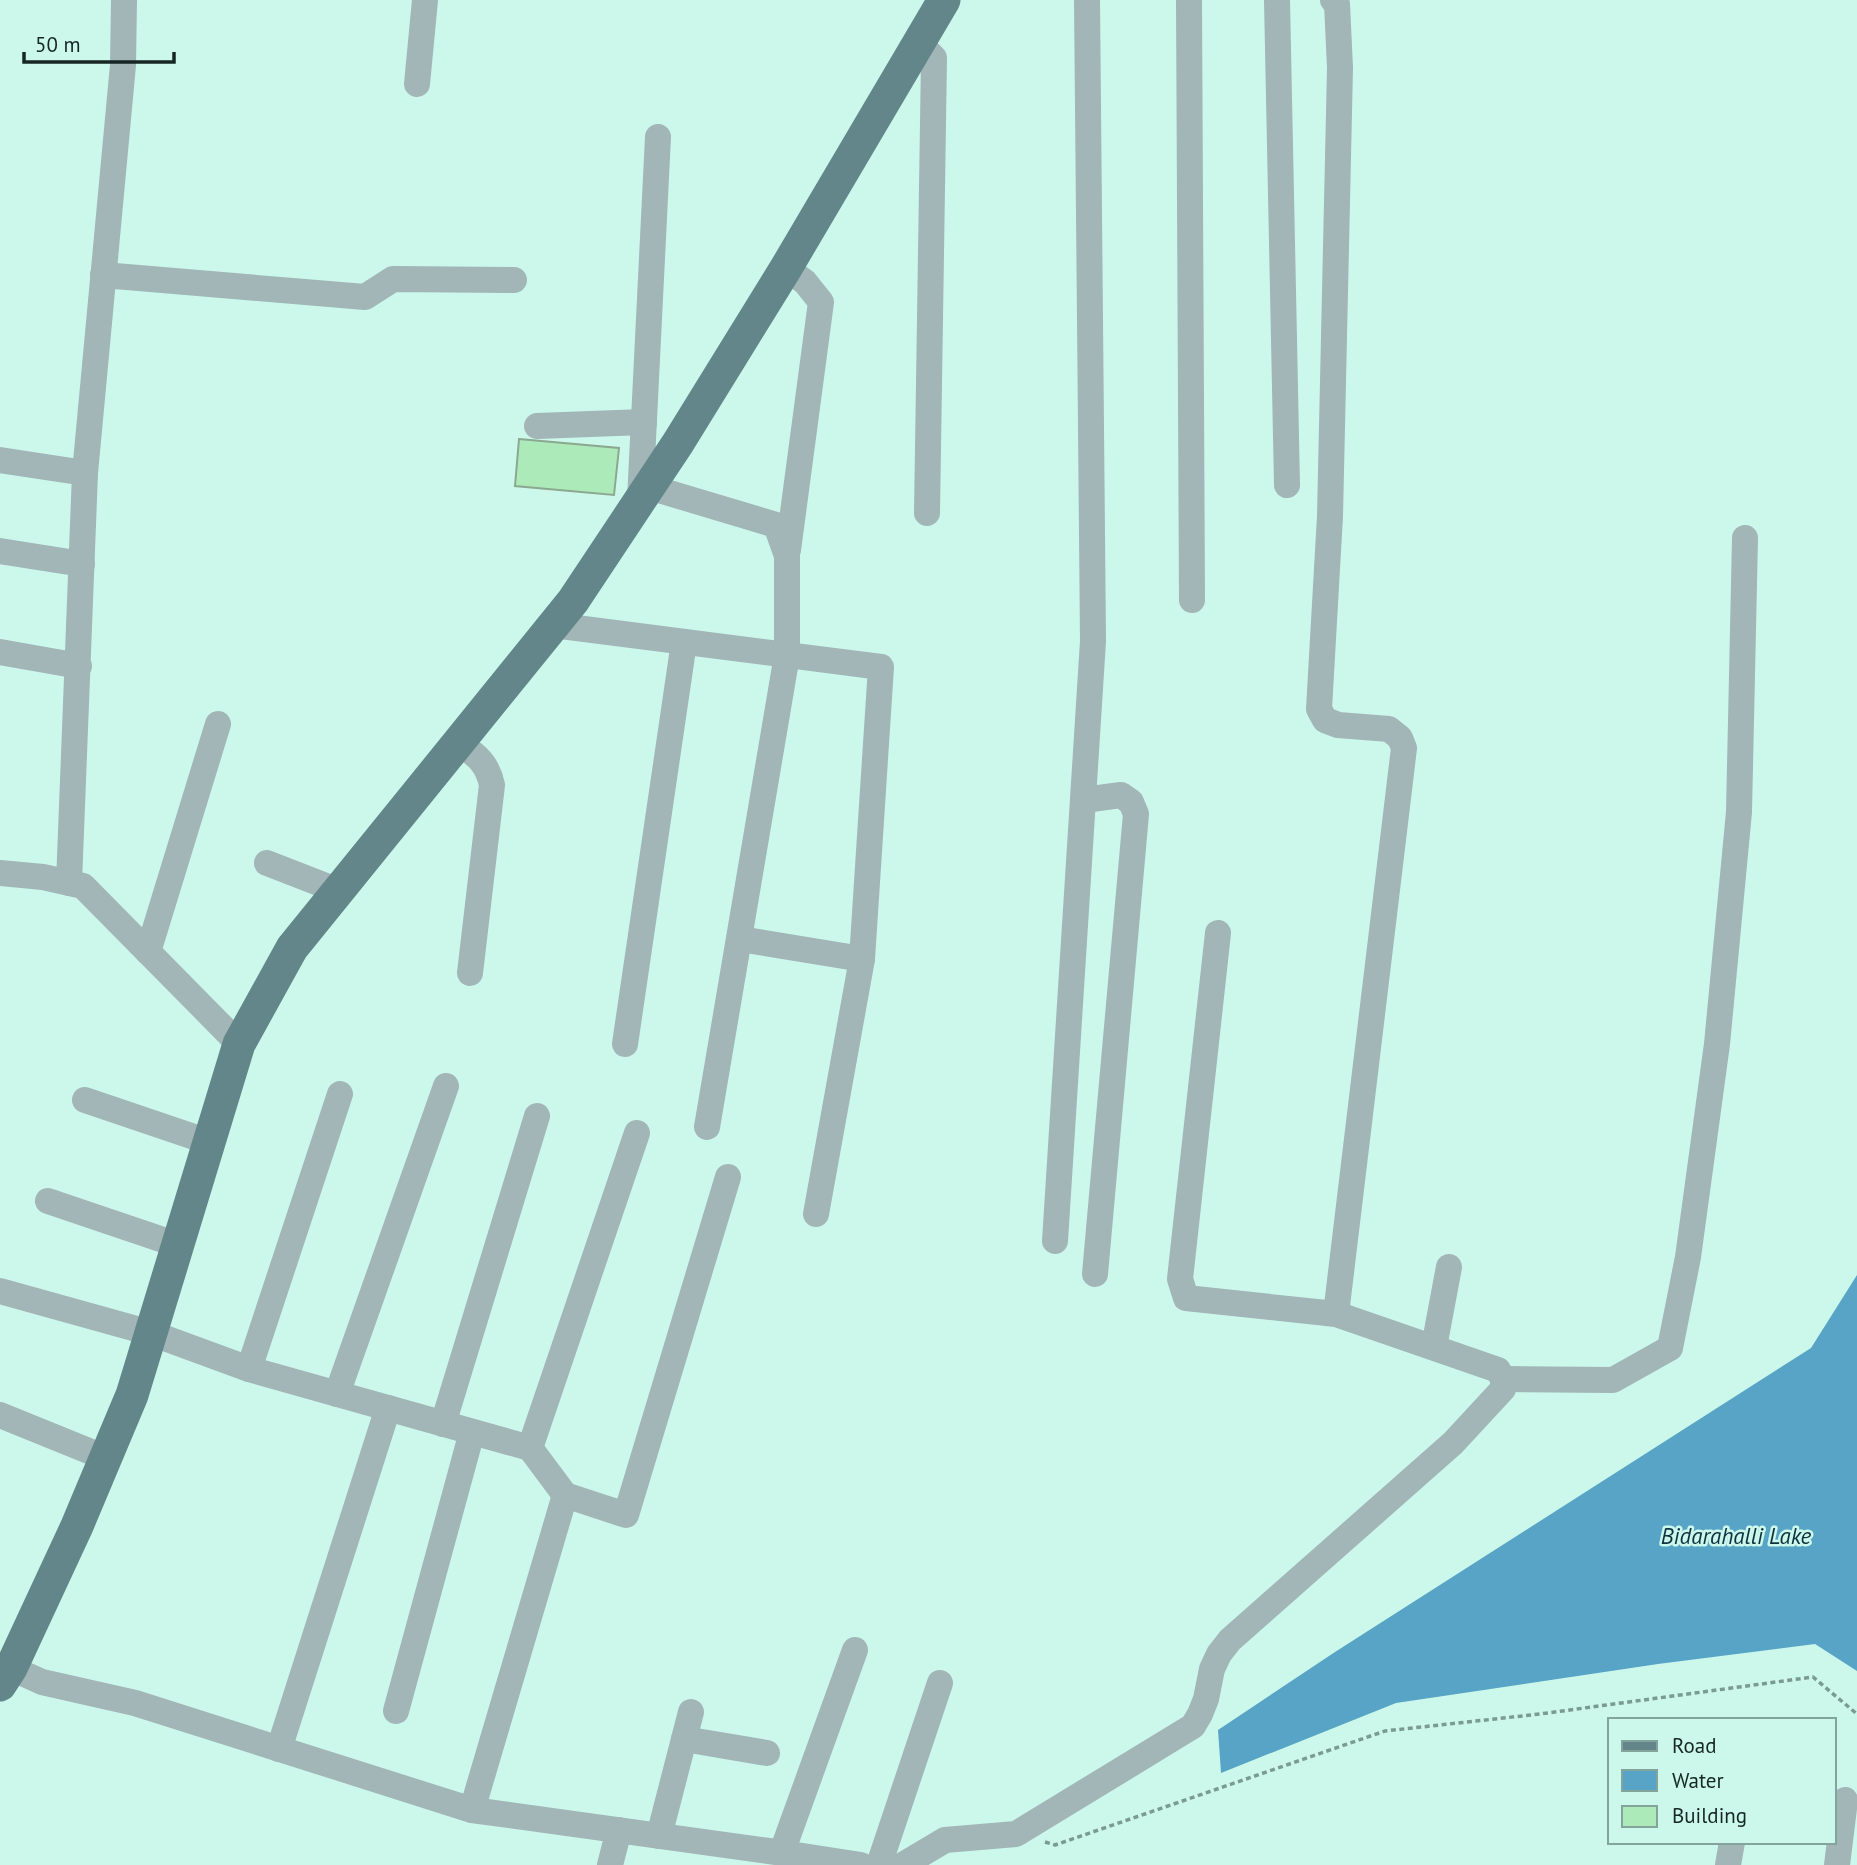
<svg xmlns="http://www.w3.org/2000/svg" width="1857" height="1865" viewBox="0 0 1857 1865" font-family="'PT Sans',sans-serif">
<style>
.water{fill:#57a4c6}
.building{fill:#adeab9;stroke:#8ba890;stroke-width:2}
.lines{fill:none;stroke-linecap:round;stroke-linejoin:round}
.path{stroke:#7b9b92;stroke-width:3.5;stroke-dasharray:5 3.5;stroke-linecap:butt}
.minor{stroke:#a2b5b7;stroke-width:26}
.major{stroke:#628689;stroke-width:33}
.labels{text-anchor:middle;stroke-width:5;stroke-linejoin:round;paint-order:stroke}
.water-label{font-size:23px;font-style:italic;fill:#0e3241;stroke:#ccf8eb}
</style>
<rect width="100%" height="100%" fill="#ccf8eb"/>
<path class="water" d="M 1857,1275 L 1857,1671 L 1815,1644 L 1658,1664 L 1396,1703 L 1221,1773 L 1218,1730 L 1335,1652 L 1811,1348 Z"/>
<path class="building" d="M 519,439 L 619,448 L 614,495 L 515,486 Z"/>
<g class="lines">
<path class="path" d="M 1045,1842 L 1055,1845 L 1385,1731 L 1540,1714 L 1813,1677 L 1857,1714"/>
<g class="minor">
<path d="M 1189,0 L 1192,600"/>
<path d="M 1277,0 L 1287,485"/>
<path d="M 1333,0 L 1337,4 L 1340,68 L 1330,516 L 1319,709 L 1325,720 L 1338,725 L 1389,729 L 1400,738 L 1404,748 L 1336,1314"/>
<path d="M 919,43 L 934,58 L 927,513"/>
<path d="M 417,84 L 425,0"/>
<path d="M 786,268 L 805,282 L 821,302 L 788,550"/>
<path d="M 103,275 L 365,297 L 393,279 L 514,280"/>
<path d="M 537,426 L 644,422"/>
<path d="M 0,460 L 85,473 L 69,883"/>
<path d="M 85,473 L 123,65 L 124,0"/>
<path d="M 649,487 L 776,525 L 787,556 L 787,655 L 707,1127"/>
<path d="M 640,500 L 658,137"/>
<path d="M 0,551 L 82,564"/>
<path d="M 553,625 L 881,667 L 862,959 L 816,1214"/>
<path d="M 0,652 L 79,666"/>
<path d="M 458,742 C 476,755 487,762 492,785 L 470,973"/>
<path d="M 1084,800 L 1121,795 L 1131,802 L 1136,814 L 1095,1274"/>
<path d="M 267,863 L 339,891"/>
<path d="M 0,873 L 43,877 L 83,886 L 239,1044"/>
<path d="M 740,939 L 862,959"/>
<path d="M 148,952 L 218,724"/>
<path d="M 625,1044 L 684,642"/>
<path d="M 85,1100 L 209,1142"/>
<path d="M 48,1201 L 178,1245"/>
<path d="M 1055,1241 L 1093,641 L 1087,0"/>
<path d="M 0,1291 L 151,1333 L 249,1369 L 530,1448 L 637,1133"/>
<path d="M 1434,1347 L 1449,1267"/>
<path d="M 249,1369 L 340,1094"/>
<path d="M 1503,1379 L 1613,1380 L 1670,1348 L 1688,1257 L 1717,1044 L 1739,812 L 1745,538"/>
<path d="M 337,1394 L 446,1086"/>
<path d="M 0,1415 L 106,1458"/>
<path d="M 443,1424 L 537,1116"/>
<path d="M 530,1448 L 565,1495 L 626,1515 L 728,1177"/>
<path d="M 11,1668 L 42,1682 L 135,1703 L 472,1810 L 769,1851 L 861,1865"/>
<path d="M 396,1711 L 472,1432"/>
<path d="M 684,1739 L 767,1753"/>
<path d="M 279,1749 L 388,1408"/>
<path d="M 472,1810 L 565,1495"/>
<path d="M 659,1836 L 691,1712"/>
<path d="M 782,1852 L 855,1650"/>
<path d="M 610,1865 L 619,1830"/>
<path d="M 879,1865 L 940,1683"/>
<path d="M 903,1865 L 945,1840 L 1016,1834 L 1193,1726 L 1200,1714 L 1206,1699 L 1212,1669 L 1219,1654 L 1230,1640 L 1453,1443 L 1503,1389 L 1503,1379 L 1498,1370 L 1336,1314 L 1186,1298 L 1180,1279 L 1218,933"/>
<path d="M 1728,1865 L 1732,1842"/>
<path d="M 1837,1865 L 1845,1800"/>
</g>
<path class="major" d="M 0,1685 L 11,1668 L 77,1526 L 132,1395 L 239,1044 L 292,948 L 573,601 L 678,443 L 786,268 L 944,0"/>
</g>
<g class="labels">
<g class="water-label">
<text x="1736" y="1544">Bidarahalli Lake</text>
</g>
</g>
<rect x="1608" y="1718" width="228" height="126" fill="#ccf8eb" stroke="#83a49b" stroke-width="2"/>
<rect x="1622" y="1741" width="35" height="10" fill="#628689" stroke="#83a49b" stroke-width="2"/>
<text x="1672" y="1753" font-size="21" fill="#162723">Road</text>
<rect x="1622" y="1770" width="35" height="21" fill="#57a4c6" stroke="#83a49b" stroke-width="2"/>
<text x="1672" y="1788" font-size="21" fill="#162723">Water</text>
<rect x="1622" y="1806" width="35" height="21" fill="#adeab9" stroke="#83a49b" stroke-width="2"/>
<text x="1672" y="1823" font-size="21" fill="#162723">Building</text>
<path d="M24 52v10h150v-10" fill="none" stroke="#162723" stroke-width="3.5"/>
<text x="35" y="52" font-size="21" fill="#162723" stroke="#ccf8eb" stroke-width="5" paint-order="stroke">50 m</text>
</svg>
